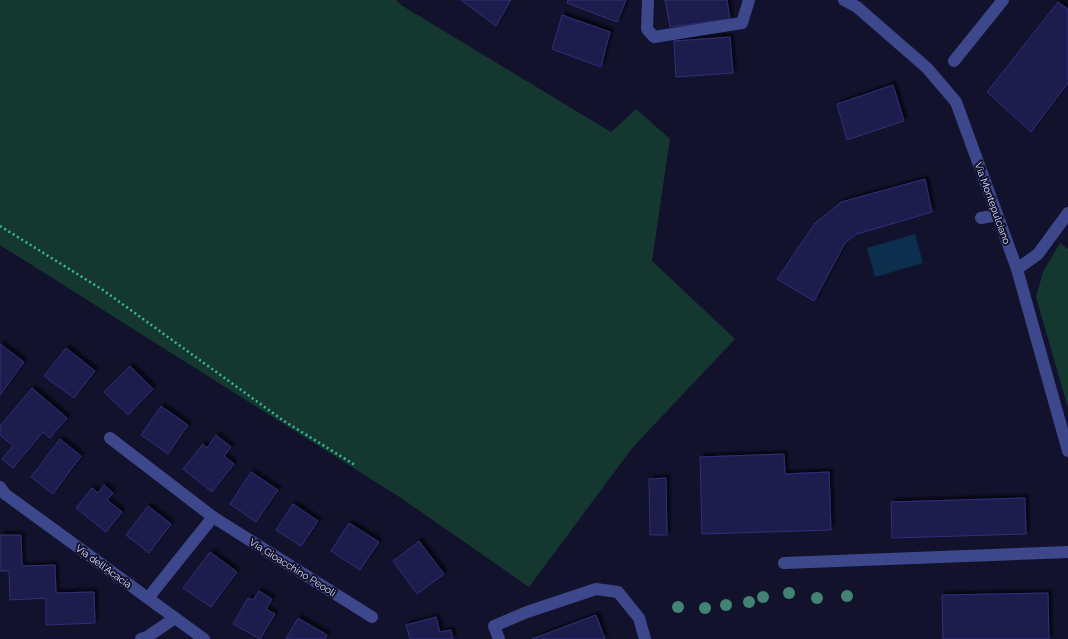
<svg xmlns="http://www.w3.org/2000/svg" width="1068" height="639" viewBox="0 0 1068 639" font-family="Raleway,sans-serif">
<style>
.green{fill:#14372f}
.water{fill:#0b2f4c}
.building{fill:#1e1d4e;stroke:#302f7a;filter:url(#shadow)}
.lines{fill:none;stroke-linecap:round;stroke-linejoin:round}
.path{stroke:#31c09c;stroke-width:2.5;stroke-dasharray:2 3;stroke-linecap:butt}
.minor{stroke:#3d488c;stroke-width:12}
.tree{fill:#408473}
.labels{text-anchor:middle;stroke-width:4;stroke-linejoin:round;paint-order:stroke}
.street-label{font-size:10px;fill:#dde0ff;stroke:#12122d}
</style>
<defs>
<filter id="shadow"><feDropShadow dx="3.5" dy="-3.5" stdDeviation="1" flood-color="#0009"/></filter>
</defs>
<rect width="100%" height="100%" fill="#12122d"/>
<g class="green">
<path d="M 0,0 L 396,0 L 401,5 L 611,132 L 636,109 L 670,139 L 652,261 L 735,339 L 633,447 L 529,587 L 401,498 L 0,245 Z"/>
<path d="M 1060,243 L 1068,249 L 1068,408 L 1036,297 L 1043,272 Z"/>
</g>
<path class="water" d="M 915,234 L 923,263 L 875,277 L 867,248 Z"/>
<g class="building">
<path d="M 461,0 L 511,0 L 496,26 Z"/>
<path d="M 568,0 L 626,0 L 617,22 L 567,3 Z"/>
<path d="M 665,0 L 727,0 L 730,19 L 670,27 Z"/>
<path d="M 1058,2 L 1068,9 L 1068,83 L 1031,132 L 987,92 Z"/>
<path d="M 562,15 L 610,32 L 601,67 L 552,49 Z"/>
<path d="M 730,37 L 733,73 L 676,77 L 674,41 Z"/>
<path d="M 893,85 L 904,121 L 847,140 L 837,104 Z"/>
<path d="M 925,179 L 932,212 L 857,234 L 845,243 L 814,301 L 777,279 L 815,223 L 841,202 Z"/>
<path d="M 0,344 L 24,362 L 0,395 Z"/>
<path d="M 66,348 L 95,371 L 74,398 L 44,376 Z"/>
<path d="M 130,366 L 153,389 L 128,415 L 104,392 Z"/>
<path d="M 32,388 L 67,418 L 50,438 L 43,432 L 13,468 L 2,459 L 13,446 L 0,435 L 0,426 Z"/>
<path d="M 161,406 L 188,425 L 168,454 L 141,435 Z"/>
<path d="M 216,435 L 231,447 L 224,456 L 234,464 L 212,492 L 183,469 L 203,444 L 207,448 Z"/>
<path d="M 60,439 L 81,456 L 53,494 L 31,477 Z"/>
<path d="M 784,454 L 785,474 L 829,472 L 831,530 L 702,534 L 700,457 Z"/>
<path d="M 251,472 L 278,490 L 256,522 L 230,504 Z"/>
<path d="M 666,478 L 667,535 L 650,535 L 649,479 Z"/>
<path d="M 104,485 L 113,493 L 107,500 L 122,512 L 106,532 L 76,508 L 92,488 L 98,493 Z"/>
<path d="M 1025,498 L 1026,534 L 892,538 L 891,502 Z"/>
<path d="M 293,504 L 318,521 L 301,546 L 276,530 Z"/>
<path d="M 148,506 L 171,524 L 149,553 L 126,535 Z"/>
<path d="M 349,523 L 379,542 L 360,570 L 331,551 Z"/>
<path d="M 0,535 L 21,535 L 22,566 L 55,565 L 56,593 L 94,592 L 95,623 L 46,625 L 46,598 L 10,600 L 9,571 L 0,571 Z"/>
<path d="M 419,541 L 444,574 L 417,594 L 393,561 Z"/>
<path d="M 210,552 L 237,572 L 211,607 L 183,588 Z"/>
<path d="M 259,591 L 272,599 L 266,609 L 275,614 L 260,639 L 233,624 L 248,598 L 253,600 Z"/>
<path d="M 1048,593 L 1049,639 L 943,639 L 942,595 Z"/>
<path d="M 596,615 L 605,639 L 532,639 Z"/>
<path d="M 436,617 L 440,632 L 451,630 L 453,639 L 410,639 L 406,625 Z"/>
<path d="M 298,618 L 327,635 L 325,639 L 286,639 Z"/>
</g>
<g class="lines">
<path class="path" d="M 0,226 L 103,290 L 284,421 L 355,465"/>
<g class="minor">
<path d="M 648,0 L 647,29 L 654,37 L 742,23 L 749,0"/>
<path d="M 844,0 L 857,7 L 927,68 L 956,102 L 1017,269 L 1068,451"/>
<path d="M 954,61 L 1003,0"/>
<path d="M 981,218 L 997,215"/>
<path d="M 1017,269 L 1038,254 L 1068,213"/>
<path d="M 110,438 L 213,517 L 372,617"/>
<path d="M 0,487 L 5,494 L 204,639"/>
<path d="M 784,563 L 1068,552"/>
<path d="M 148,598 L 213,517"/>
<path d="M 141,639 L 147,637 L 175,618"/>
<path d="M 499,639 L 494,626 L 527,612 L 596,589 L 618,592 L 639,618 L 645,639"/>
</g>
</g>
<g class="tree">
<circle cx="789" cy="593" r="6"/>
<circle cx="847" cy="596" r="6"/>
<circle cx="763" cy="597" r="6"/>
<circle cx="817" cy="598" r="6"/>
<circle cx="749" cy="602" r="6"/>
<circle cx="726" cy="605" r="6"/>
<circle cx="678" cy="607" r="6"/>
<circle cx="705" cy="608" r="6"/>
</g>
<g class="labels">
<g class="street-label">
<text transform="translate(993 203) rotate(70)" y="4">Via Montepulciano</text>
<text transform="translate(104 566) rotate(36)" y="4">Via dell'Acacia</text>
<text transform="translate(293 567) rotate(32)" y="4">Via Gioacchino Peooli</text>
</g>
</g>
</svg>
